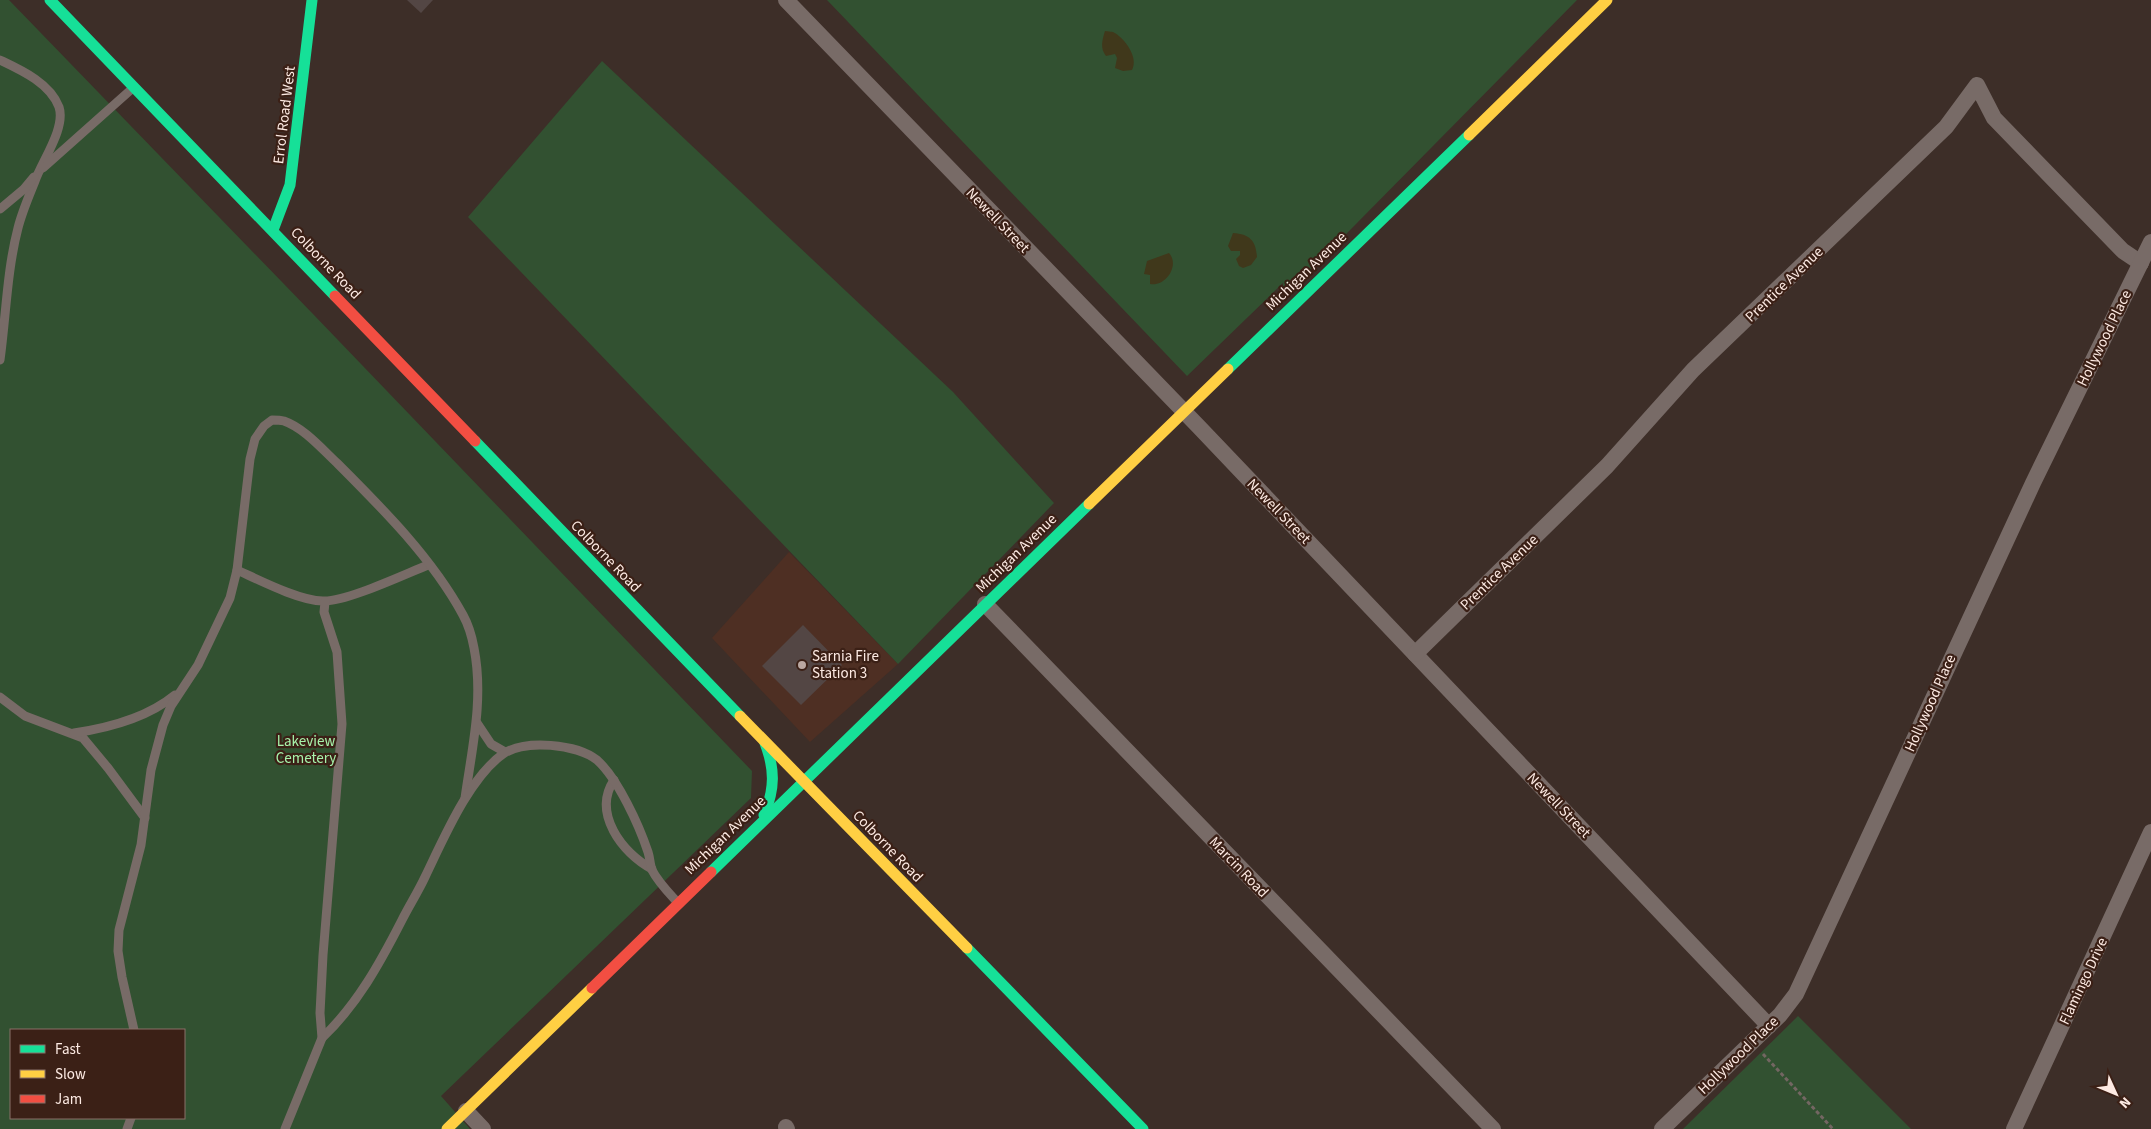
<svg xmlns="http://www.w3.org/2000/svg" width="2151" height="1129" viewBox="0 0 2151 1129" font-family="'Source Sans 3',sans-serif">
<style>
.built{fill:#4e2f23}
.green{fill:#325131;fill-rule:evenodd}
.sand{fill:#40381b}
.building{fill:#534644}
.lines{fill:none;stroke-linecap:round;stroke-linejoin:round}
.path{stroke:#736662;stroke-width:3;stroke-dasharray:4 2.5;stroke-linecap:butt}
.lane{stroke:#786b67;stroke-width:9}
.street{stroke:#786b67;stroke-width:16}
.fast{stroke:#16e098;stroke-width:11}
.slow{stroke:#ffcf43;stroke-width:11}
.jam{stroke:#f24e42;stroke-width:11}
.poi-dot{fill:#baa8a2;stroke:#3b2016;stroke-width:2}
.labels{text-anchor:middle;stroke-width:4.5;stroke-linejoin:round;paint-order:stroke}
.street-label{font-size:15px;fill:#fdeae3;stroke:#3b2016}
.poi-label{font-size:15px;fill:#fdeae3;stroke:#3b2016;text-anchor:start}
.park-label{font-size:15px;fill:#a7f3ab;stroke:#3b2016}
</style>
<rect width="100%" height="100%" fill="#3d2e28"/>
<path class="built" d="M 789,552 L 898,664 L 810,742 L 712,638 Z"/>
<g class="green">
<path d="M 0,0 L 9,0 L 313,314 L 752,771 L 751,798 L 441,1096 L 470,1129 L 0,1129 ZM 11,1030 L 184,1030 L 184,1118 L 11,1118 Z"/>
<path d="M 827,0 L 1577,0 L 1283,298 L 1283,283 L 1187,376 Z"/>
<path d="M 602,61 L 953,392 L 1054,503 L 898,664 L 468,217 Z"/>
<path d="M 1798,1016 L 1911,1129 L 1683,1129 Z"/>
</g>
<g class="sand">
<path d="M 1105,31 C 1105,31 1113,32 1113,32 C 1125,38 1139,58 1132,70 L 1123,71 L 1115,68 L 1117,58 L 1115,54 L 1106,56 C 1100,48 1102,41 1105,31 Z"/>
<path d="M 1233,233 C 1250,234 1256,241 1257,257 L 1251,265 L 1243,268 L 1239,266 L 1236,259 L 1240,255 L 1240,251 L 1231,251 L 1228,246 Z"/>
<path d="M 1169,253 C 1180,265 1166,287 1150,284 L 1150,275 L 1144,274 L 1147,261 Z"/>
</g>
<g class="building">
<path d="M 407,0 L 433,0 L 421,13 Z"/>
<path d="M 803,625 L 842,665 L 801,705 L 762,666 Z"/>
</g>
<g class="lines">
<path class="path" d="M 1763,1054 L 1833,1129"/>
<g class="lane">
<path d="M 0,60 C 21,70 50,83 59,107 C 66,128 42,161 35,181 C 29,196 22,212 18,228 C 7,270 6,316 0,360"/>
<path d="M 43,168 L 134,87"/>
<path d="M 0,209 L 24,189 L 34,177"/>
<path d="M 237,570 C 259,580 300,601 323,601 C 346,602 405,574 428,565"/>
<path d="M 0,697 L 25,716 L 83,738 L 108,768 L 145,818"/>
<path d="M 477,723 L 491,744 L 505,752"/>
<path d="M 74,733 C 108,728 147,718 175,695"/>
<path d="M 614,780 C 592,813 622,853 652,869"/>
<path d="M 134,1030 L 122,977 L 118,951 L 119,930 L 141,845 L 151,770 L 163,725 L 171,706 L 198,665 L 230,598 L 237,570 L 250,459 L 255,439 L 264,426 L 272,420 C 276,420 280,420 284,421 C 304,428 322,449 337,463 C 383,509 432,558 463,615 C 468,624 472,637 474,648 C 484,699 472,748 465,798"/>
<path d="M 322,1038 C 357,1005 380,963 402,920 C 409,906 418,892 425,877 C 443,840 469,778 503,754 C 525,739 577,744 597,760 C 618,779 639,825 648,852 C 650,858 650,865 652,870 C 658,882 669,893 678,903"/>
<path d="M 127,1129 L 131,1118"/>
<path d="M 285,1129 L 322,1038 L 320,1013 L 323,955 L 342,724 L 337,652 L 324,612 L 325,602"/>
</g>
<g class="street">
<path d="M 786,0 L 1199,427 L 1769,1026"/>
<path d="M 985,604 L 1493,1129"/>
<path d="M 1415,654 L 1607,466 L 1693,370 L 1946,127 L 1977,85 L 1994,118 L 2123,251 L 2141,263"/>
<path d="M 466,1111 L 483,1129"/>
<path d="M 786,1127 L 787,1129"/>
<path d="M 1662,1129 L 1780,1015 L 1796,994 L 2033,483 L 2151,242"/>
<path d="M 2014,1129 L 2151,832"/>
</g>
<g class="fast">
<path d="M 50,0 L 335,296"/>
<path d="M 273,230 L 290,185 L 312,0"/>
<path d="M 1228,369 L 1469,135"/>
<path d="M 475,441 L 740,716"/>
<path d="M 764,815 C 775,789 775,769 765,743"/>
<path d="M 711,872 L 1089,504"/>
<path d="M 967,948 L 1143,1129"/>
</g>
<g class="slow">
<path d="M 1469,135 L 1607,0"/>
<path d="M 1089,504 L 1228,369"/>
<path d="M 740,716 L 967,948"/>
<path d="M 447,1129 L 592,988"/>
</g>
<g class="jam">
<path d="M 335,296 L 475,441"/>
<path d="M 592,988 L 711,872"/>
</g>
</g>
<circle class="poi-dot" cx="802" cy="665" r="5"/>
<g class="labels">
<g class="street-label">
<text transform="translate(284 115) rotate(-83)" y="5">Errol Road West</text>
<text transform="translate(998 220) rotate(46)" y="5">Newell Street</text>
<text transform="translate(326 263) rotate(46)" y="5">Colborne Road</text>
<text transform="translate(1306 271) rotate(-44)" y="5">Michigan Avenue</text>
<text transform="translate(1784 284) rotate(-44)" y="5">Prentice Avenue</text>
<text transform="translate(2104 338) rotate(-64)" y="5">Hollywood Place</text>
<text transform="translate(1279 511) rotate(46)" y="5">Newell Street</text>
<text transform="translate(1016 553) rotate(-44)" y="5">Michigan Avenue</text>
<text transform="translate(606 556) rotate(46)" y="5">Colborne Road</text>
<text transform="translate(1499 572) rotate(-44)" y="5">Prentice Avenue</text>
<text transform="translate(1930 703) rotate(-66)" y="5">Hollywood Place</text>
<text transform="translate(1559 805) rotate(46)" y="5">Newell Street</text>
<text transform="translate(725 835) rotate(-44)" y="5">Michigan Avenue</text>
<text transform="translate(888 846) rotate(46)" y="5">Colborne Road</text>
<text transform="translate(1239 867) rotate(46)" y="5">Marcin Road</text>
<text transform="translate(2083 981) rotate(-65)" y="5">Flamingo Drive</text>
<text transform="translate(1738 1055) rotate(-44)" y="5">Hollywood Place</text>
</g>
<g class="poi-label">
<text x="812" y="661">Sarnia Fire<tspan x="812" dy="17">Station 3</tspan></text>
</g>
<g class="park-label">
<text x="306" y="746">Lakeview<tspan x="306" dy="17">Cemetery</tspan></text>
</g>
</g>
<rect x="10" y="1029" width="175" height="90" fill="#3b2016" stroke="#897168"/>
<rect x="20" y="1045" width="25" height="8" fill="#16e098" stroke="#897168"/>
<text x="55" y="1054" font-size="15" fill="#fdeae3">Fast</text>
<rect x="20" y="1070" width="25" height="8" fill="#ffcf43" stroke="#897168"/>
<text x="55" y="1079" font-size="15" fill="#fdeae3">Slow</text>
<rect x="20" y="1095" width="25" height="8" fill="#f24e42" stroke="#897168"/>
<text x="55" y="1104" font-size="15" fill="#fdeae3">Jam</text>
<g transform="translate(2116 1094) rotate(134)" stroke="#3b2016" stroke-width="4" paint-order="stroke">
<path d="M0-4L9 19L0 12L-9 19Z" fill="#fdeae3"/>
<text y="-8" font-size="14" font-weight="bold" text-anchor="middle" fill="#fdeae3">N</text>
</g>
</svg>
